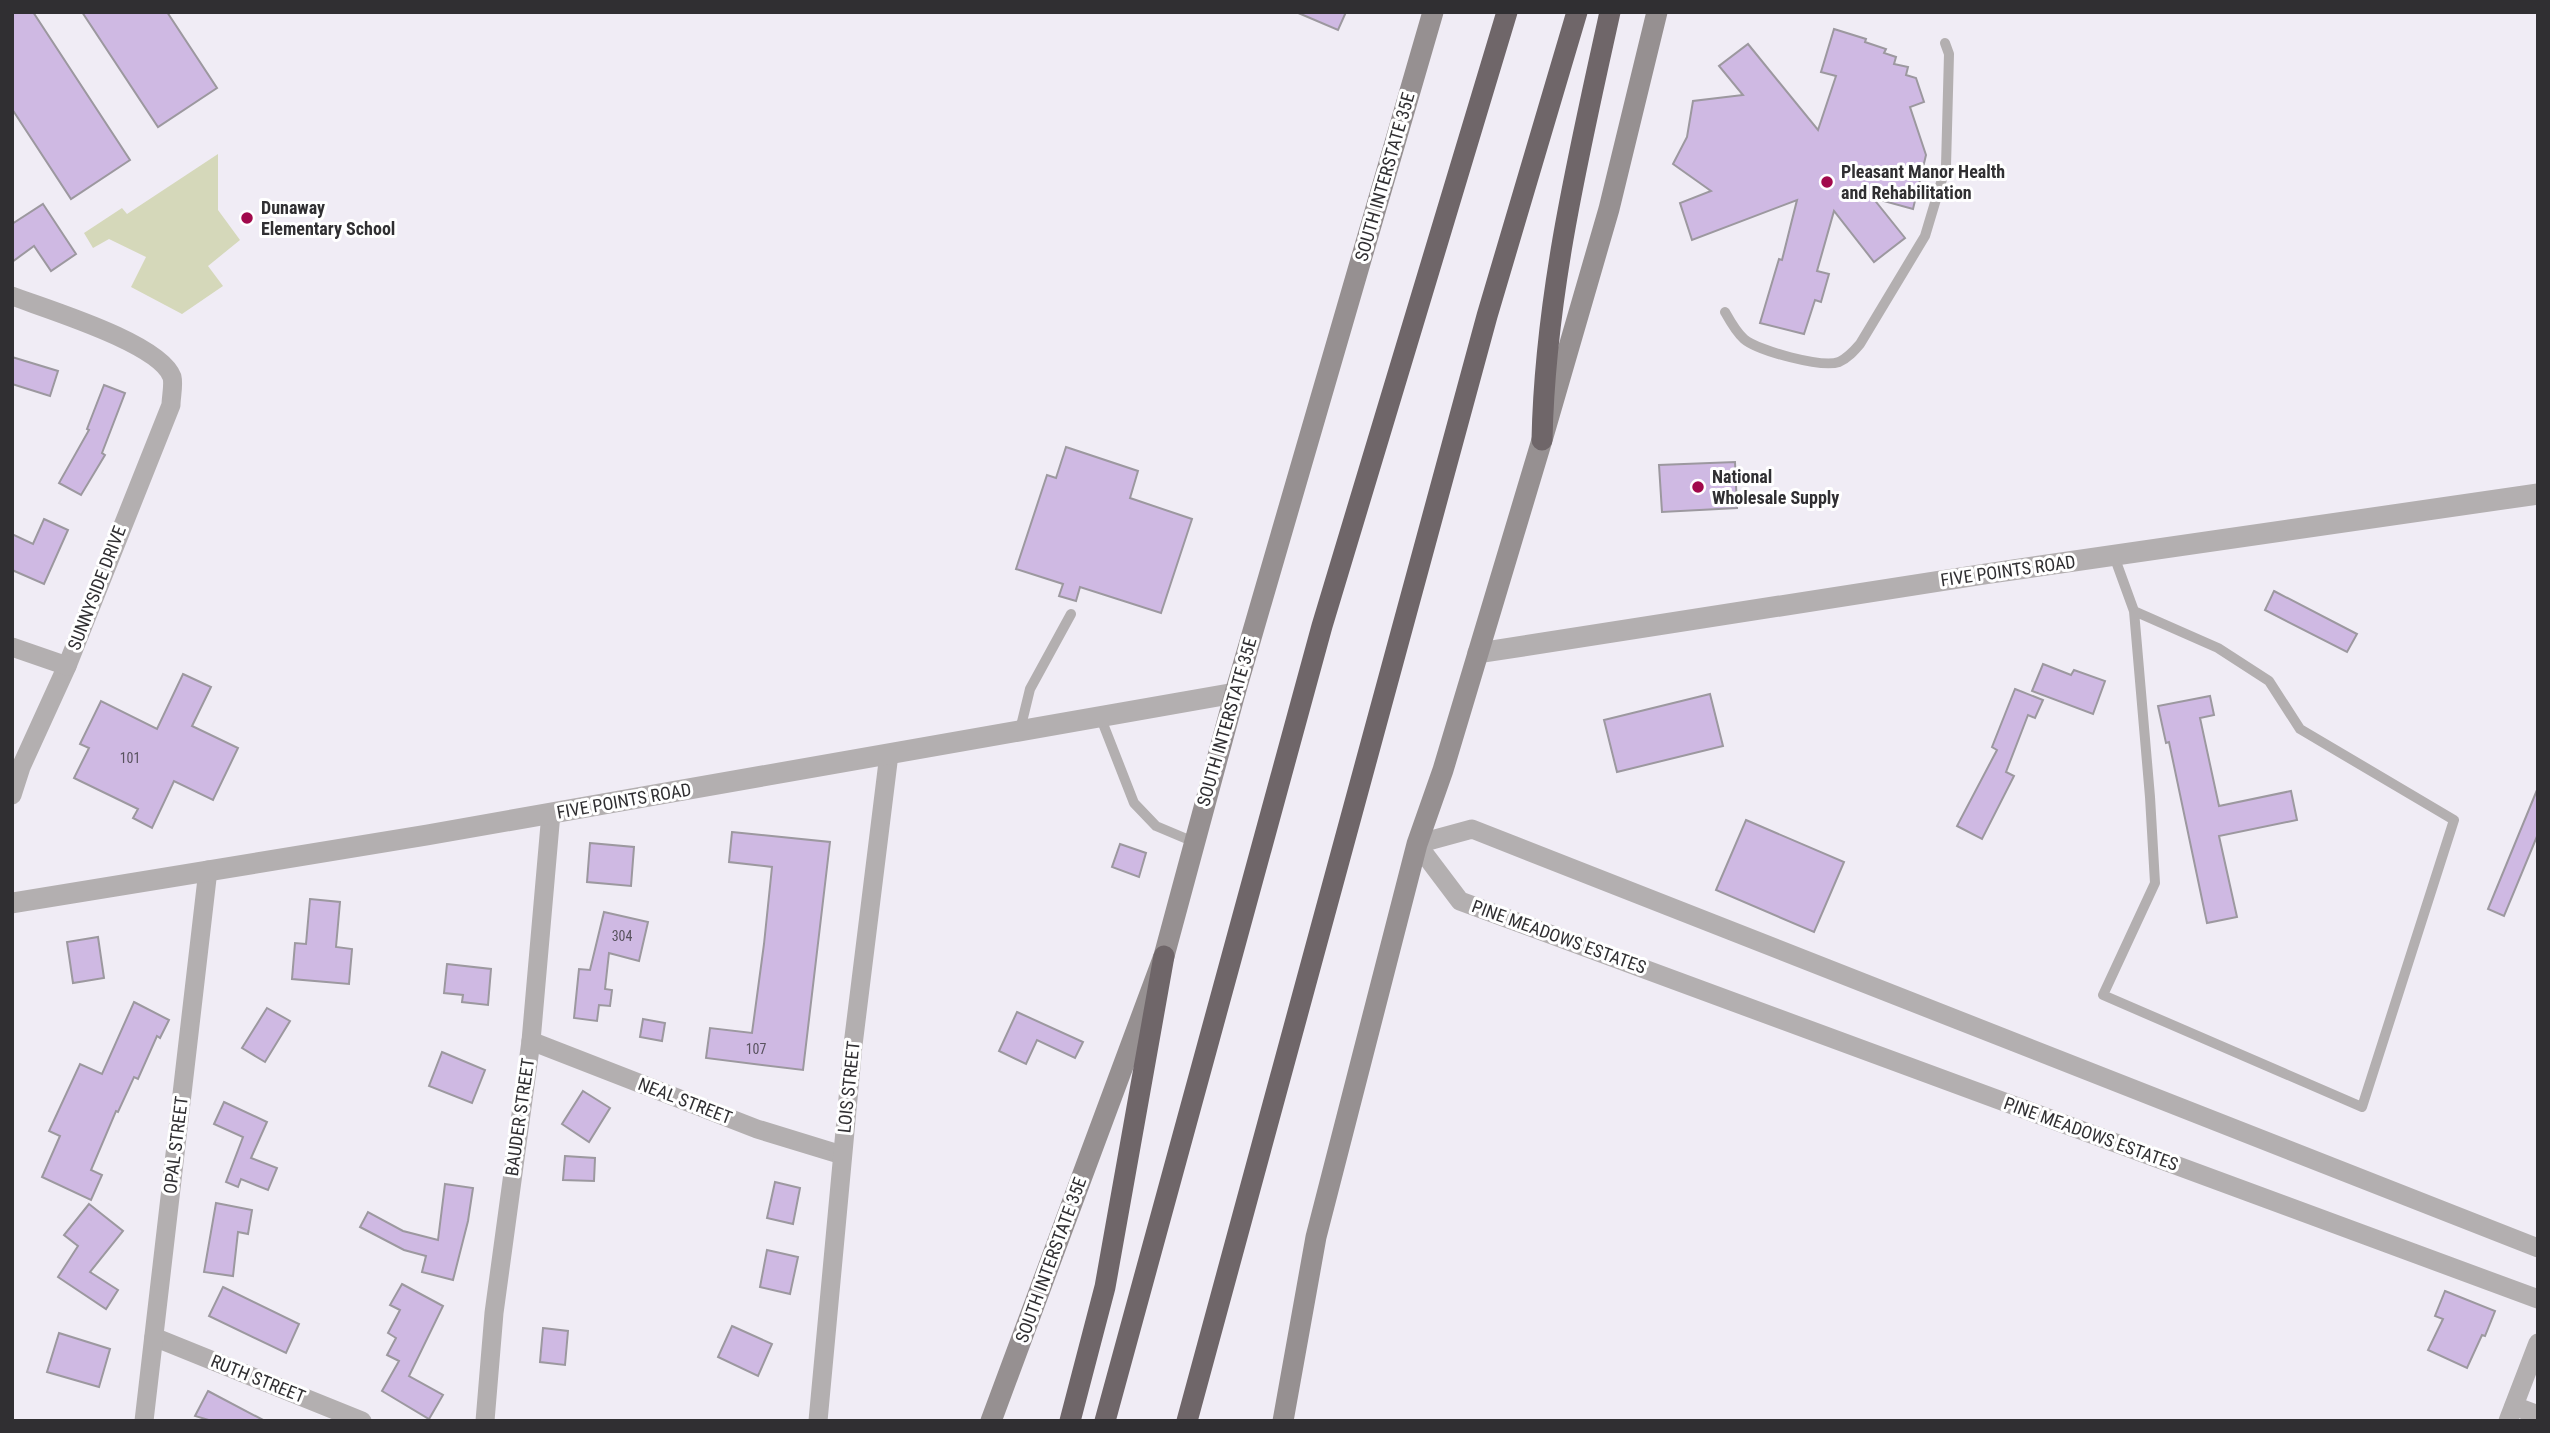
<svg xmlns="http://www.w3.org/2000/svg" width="2550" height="1433" viewBox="0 0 2550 1433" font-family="'Roboto Condensed',sans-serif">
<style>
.green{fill:#d5d8ba}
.building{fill:#cfb9e3;stroke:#9c989f;stroke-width:2}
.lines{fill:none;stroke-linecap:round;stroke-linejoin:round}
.service{stroke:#b3afb0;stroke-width:10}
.minor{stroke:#b3afb0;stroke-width:19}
.tertiary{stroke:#b3afb0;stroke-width:21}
.secondary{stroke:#969091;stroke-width:21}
.motorway{stroke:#6f6669;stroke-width:21}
.poi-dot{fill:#a1094c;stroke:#fff;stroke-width:2.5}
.labels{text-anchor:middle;stroke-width:6;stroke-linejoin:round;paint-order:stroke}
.number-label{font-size:14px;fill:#58525e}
.poi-label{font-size:18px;font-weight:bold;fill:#302f32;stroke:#fff;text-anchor:start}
.street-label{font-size:18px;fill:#302f32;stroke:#fff}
</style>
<rect width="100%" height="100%" fill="#f0ecf5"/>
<path class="green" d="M 218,154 L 218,210 L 240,240 L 208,266 L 223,286 L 182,314 L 131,287 L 146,257 L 109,239 L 93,248 L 84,233 L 122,208 L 127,214 Z"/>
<g class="building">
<path d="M 12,12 L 33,12 L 130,160 L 71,199 L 12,109 Z"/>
<path d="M 82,12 L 167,12 L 217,88 L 158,127 Z"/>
<path d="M 1296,12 L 1346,12 L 1338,30 Z"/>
<path d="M 1834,29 L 1866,39 L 1865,42 L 1886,49 L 1884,53 L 1896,57 L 1894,64 L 1908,67 L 1906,75 L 1916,78 L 1924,102 L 1910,107 L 1926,155 L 1913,209 L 1873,198 L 1905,238 L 1874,262 L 1834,211 L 1817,271 L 1829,274 L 1821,302 L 1815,300 L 1804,334 L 1760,323 L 1779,259 L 1782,260 L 1797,200 L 1692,240 L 1680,203 L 1711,191 L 1673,164 L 1687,137 L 1693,101 L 1743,95 L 1719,66 L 1748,44 L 1818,130 L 1836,76 L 1821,72 Z"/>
<path d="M 43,204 L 76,254 L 51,271 L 34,246 L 12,262 L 12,224 Z"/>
<path d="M 12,357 L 58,371 L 50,396 L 12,384 Z"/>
<path d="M 104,385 L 125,393 L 102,453 L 105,455 L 81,495 L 59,483 L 89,430 L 87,429 Z"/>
<path d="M 1066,447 L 1138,471 L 1130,498 L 1192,519 L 1161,613 L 1080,587 L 1076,601 L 1059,596 L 1063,584 L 1016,569 L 1047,475 L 1056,478 Z"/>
<path d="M 1735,462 L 1737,508 L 1662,512 L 1659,465 Z"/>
<path d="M 44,519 L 68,530 L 44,584 L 12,570 L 12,534 L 33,544 Z"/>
<path d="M 2274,591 L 2357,634 L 2347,652 L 2265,610 Z"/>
<path d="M 2043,664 L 2071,675 L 2074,670 L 2105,681 L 2093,714 L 2032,691 Z"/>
<path d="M 183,674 L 211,687 L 192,726 L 238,748 L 213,800 L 174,781 L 152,828 L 133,818 L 138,809 L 74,778 L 89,748 L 80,744 L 101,701 L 157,729 Z"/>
<path d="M 2015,689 L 2043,700 L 2035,718 L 2028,715 L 2006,772 L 2014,776 L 1982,839 L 1957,826 L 1997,750 L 1992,747 Z"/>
<path d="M 1710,694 L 1723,746 L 1617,772 L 1604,720 Z"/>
<path d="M 2210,696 L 2214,715 L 2200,718 L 2219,806 L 2291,791 L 2297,820 L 2219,836 L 2237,917 L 2207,923 L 2169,742 L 2166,743 L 2158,706 Z"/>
<path d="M 2537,790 L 2538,834 L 2504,916 L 2488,909 Z"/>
<path d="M 1746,820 L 1844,862 L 1814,932 L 1716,890 Z"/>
<path d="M 732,832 L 830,842 L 803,1070 L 706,1058 L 710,1028 L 752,1033 L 764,944 L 772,867 L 729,862 Z"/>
<path d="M 590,843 L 634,847 L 631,886 L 587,882 Z"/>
<path d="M 1120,844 L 1146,853 L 1139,877 L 1112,867 Z"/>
<path d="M 310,899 L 340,902 L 336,947 L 352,949 L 349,984 L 292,979 L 295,943 L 306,944 Z"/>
<path d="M 604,912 L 648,922 L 639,961 L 609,953 L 605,989 L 612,990 L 610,1006 L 599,1005 L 597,1021 L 574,1018 L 579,969 L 590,970 Z"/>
<path d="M 98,937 L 104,978 L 73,983 L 67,942 Z"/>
<path d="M 447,964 L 491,969 L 488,1005 L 462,1002 L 463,995 L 444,993 Z"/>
<path d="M 134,1002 L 169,1020 L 160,1038 L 157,1036 L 138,1079 L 134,1077 L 118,1112 L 116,1111 L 91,1170 L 102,1175 L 91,1200 L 42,1177 L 60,1136 L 49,1131 L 80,1064 L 102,1074 Z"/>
<path d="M 267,1008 L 290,1021 L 265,1062 L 242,1048 Z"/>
<path d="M 1017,1012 L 1083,1042 L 1075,1058 L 1037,1040 L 1026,1064 L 999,1051 Z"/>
<path d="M 643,1019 L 665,1023 L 662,1041 L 640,1037 Z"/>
<path d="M 442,1052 L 485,1070 L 472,1103 L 429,1086 Z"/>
<path d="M 583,1091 L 610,1108 L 589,1142 L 562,1124 Z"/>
<path d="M 224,1102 L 267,1122 L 251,1158 L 277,1168 L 268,1190 L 241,1179 L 238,1187 L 226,1182 L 243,1137 L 214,1124 Z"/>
<path d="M 565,1156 L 595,1158 L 594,1181 L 563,1180 Z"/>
<path d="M 775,1182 L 800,1188 L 793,1224 L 767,1218 Z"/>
<path d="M 445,1184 L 473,1188 L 468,1221 L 453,1280 L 422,1272 L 426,1256 L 404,1250 L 360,1227 L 368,1212 L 403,1231 L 438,1240 Z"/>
<path d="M 216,1203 L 252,1210 L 248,1234 L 238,1232 L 233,1276 L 204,1272 Z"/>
<path d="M 89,1204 L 123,1231 L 90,1272 L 118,1290 L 106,1309 L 58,1277 L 78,1246 L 64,1235 Z"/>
<path d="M 767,1250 L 798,1257 L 790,1294 L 760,1287 Z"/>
<path d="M 402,1284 L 443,1306 L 409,1376 L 443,1395 L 429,1419 L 382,1391 L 399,1361 L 387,1355 L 396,1338 L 388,1333 L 400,1310 L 390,1305 Z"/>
<path d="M 223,1287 L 299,1324 L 286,1353 L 209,1316 Z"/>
<path d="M 2445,1291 L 2495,1311 L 2485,1336 L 2482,1335 L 2467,1368 L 2428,1350 L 2443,1319 L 2435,1316 Z"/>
<path d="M 732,1326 L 772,1344 L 758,1376 L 718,1357 Z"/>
<path d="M 543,1328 L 568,1331 L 565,1365 L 540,1362 Z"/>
<path d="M 59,1333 L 110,1349 L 99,1387 L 47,1372 Z"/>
<path d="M 208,1391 L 265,1421 L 212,1421 L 195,1416 Z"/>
</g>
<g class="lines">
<g class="service">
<path d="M 1725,312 C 1730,321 1736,332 1744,339 C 1758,351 1822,368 1839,362 C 1848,358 1854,351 1860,344 L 1925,236 L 1946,166 L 1949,54 L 1945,43"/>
<path d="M 2114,556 L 2134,611 L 2218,648 L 2269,681 L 2300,729 L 2454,820 L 2362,1107 L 2103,995 L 2155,883 L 2150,797 L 2134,611"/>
<path d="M 1100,716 L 1134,803 L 1156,826 L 1194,842"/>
<path d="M 1020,730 L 1030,689 L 1071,614"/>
</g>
<g class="minor">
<path d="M 12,296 C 46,309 160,343 172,377 C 174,385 171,397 171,405 L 67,666 L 21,767 L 12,795"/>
<path d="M 12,647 L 67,666"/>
<path d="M 531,1041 L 757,1129 L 842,1155"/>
<path d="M 2538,1248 L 1472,829 L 1417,844 L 1460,901 L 2538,1299"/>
<path d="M 154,1337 L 362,1421"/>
<path d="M 2514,1406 L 2538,1415"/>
<path d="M 144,1421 L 208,870"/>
<path d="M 485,1421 L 494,1313 L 531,1041 L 551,813"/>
<path d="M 818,1421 L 853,1045 L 889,754"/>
<path d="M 2508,1421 L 2538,1343"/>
</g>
<g class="tertiary">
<path d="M 1478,653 L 1985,574 L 2538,494"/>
<path d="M 12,903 L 427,835 L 1235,693"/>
</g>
<g class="secondary">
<path d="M 991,1421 L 1164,956 L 1235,693 L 1433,12"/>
<path d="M 1283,1421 L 1316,1237 L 1417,844 L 1443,770 L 1542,440 L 1609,209 L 1657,12"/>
</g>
<g class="motorway">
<path d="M 1542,440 C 1545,296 1579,153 1610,12"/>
<path d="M 1070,1421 L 1105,1287 L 1164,956"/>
<path d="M 1105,1421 L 1322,626 L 1507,12"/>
<path d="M 1187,1421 L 1487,316 L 1577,12"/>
</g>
</g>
<g class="poi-dot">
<circle cx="1827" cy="182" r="7"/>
<circle cx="247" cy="218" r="7"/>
<circle cx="1698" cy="487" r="7"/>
</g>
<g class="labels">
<g class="number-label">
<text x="130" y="763">101</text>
<text x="622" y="941">304</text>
<text x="756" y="1054">107</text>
</g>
<g class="poi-label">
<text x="1841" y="178">Pleasant Manor Health<tspan x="1841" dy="21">and Rehabilitation</tspan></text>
<text x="261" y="214">Dunaway<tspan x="261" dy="21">Elementary School</tspan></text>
<text x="1712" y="483">National<tspan x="1712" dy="21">Wholesale Supply</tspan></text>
</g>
<g class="street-label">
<text transform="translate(1385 177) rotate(-74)" y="6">SOUTH INTERSTATE 35E</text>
<text transform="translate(2008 571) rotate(-8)" y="6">FIVE POINTS ROAD</text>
<text transform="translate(97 588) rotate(-69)" y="6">SUNNYSIDE DRIVE</text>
<text transform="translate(1227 722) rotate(-74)" y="6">SOUTH INTERSTATE 35E</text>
<text transform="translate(624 801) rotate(-10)" y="6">FIVE POINTS ROAD</text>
<text transform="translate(1559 937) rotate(20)" y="6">PINE MEADOWS ESTATES</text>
<text transform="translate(849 1087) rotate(-84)" y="6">LOIS STREET</text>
<text transform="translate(685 1101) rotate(21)" y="6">NEAL STREET</text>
<text transform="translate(520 1117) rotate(-82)" y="6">BAUDER STREET</text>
<text transform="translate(2091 1134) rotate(20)" y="6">PINE MEADOWS ESTATES</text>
<text transform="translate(176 1145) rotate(-83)" y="6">OPAL STREET</text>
<text transform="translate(1051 1260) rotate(-70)" y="6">SOUTH INTERSTATE 35E</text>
<text transform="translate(258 1379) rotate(22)" y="6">RUTH STREET</text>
</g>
</g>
<rect width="2550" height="1433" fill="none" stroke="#302f32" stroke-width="28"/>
</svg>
